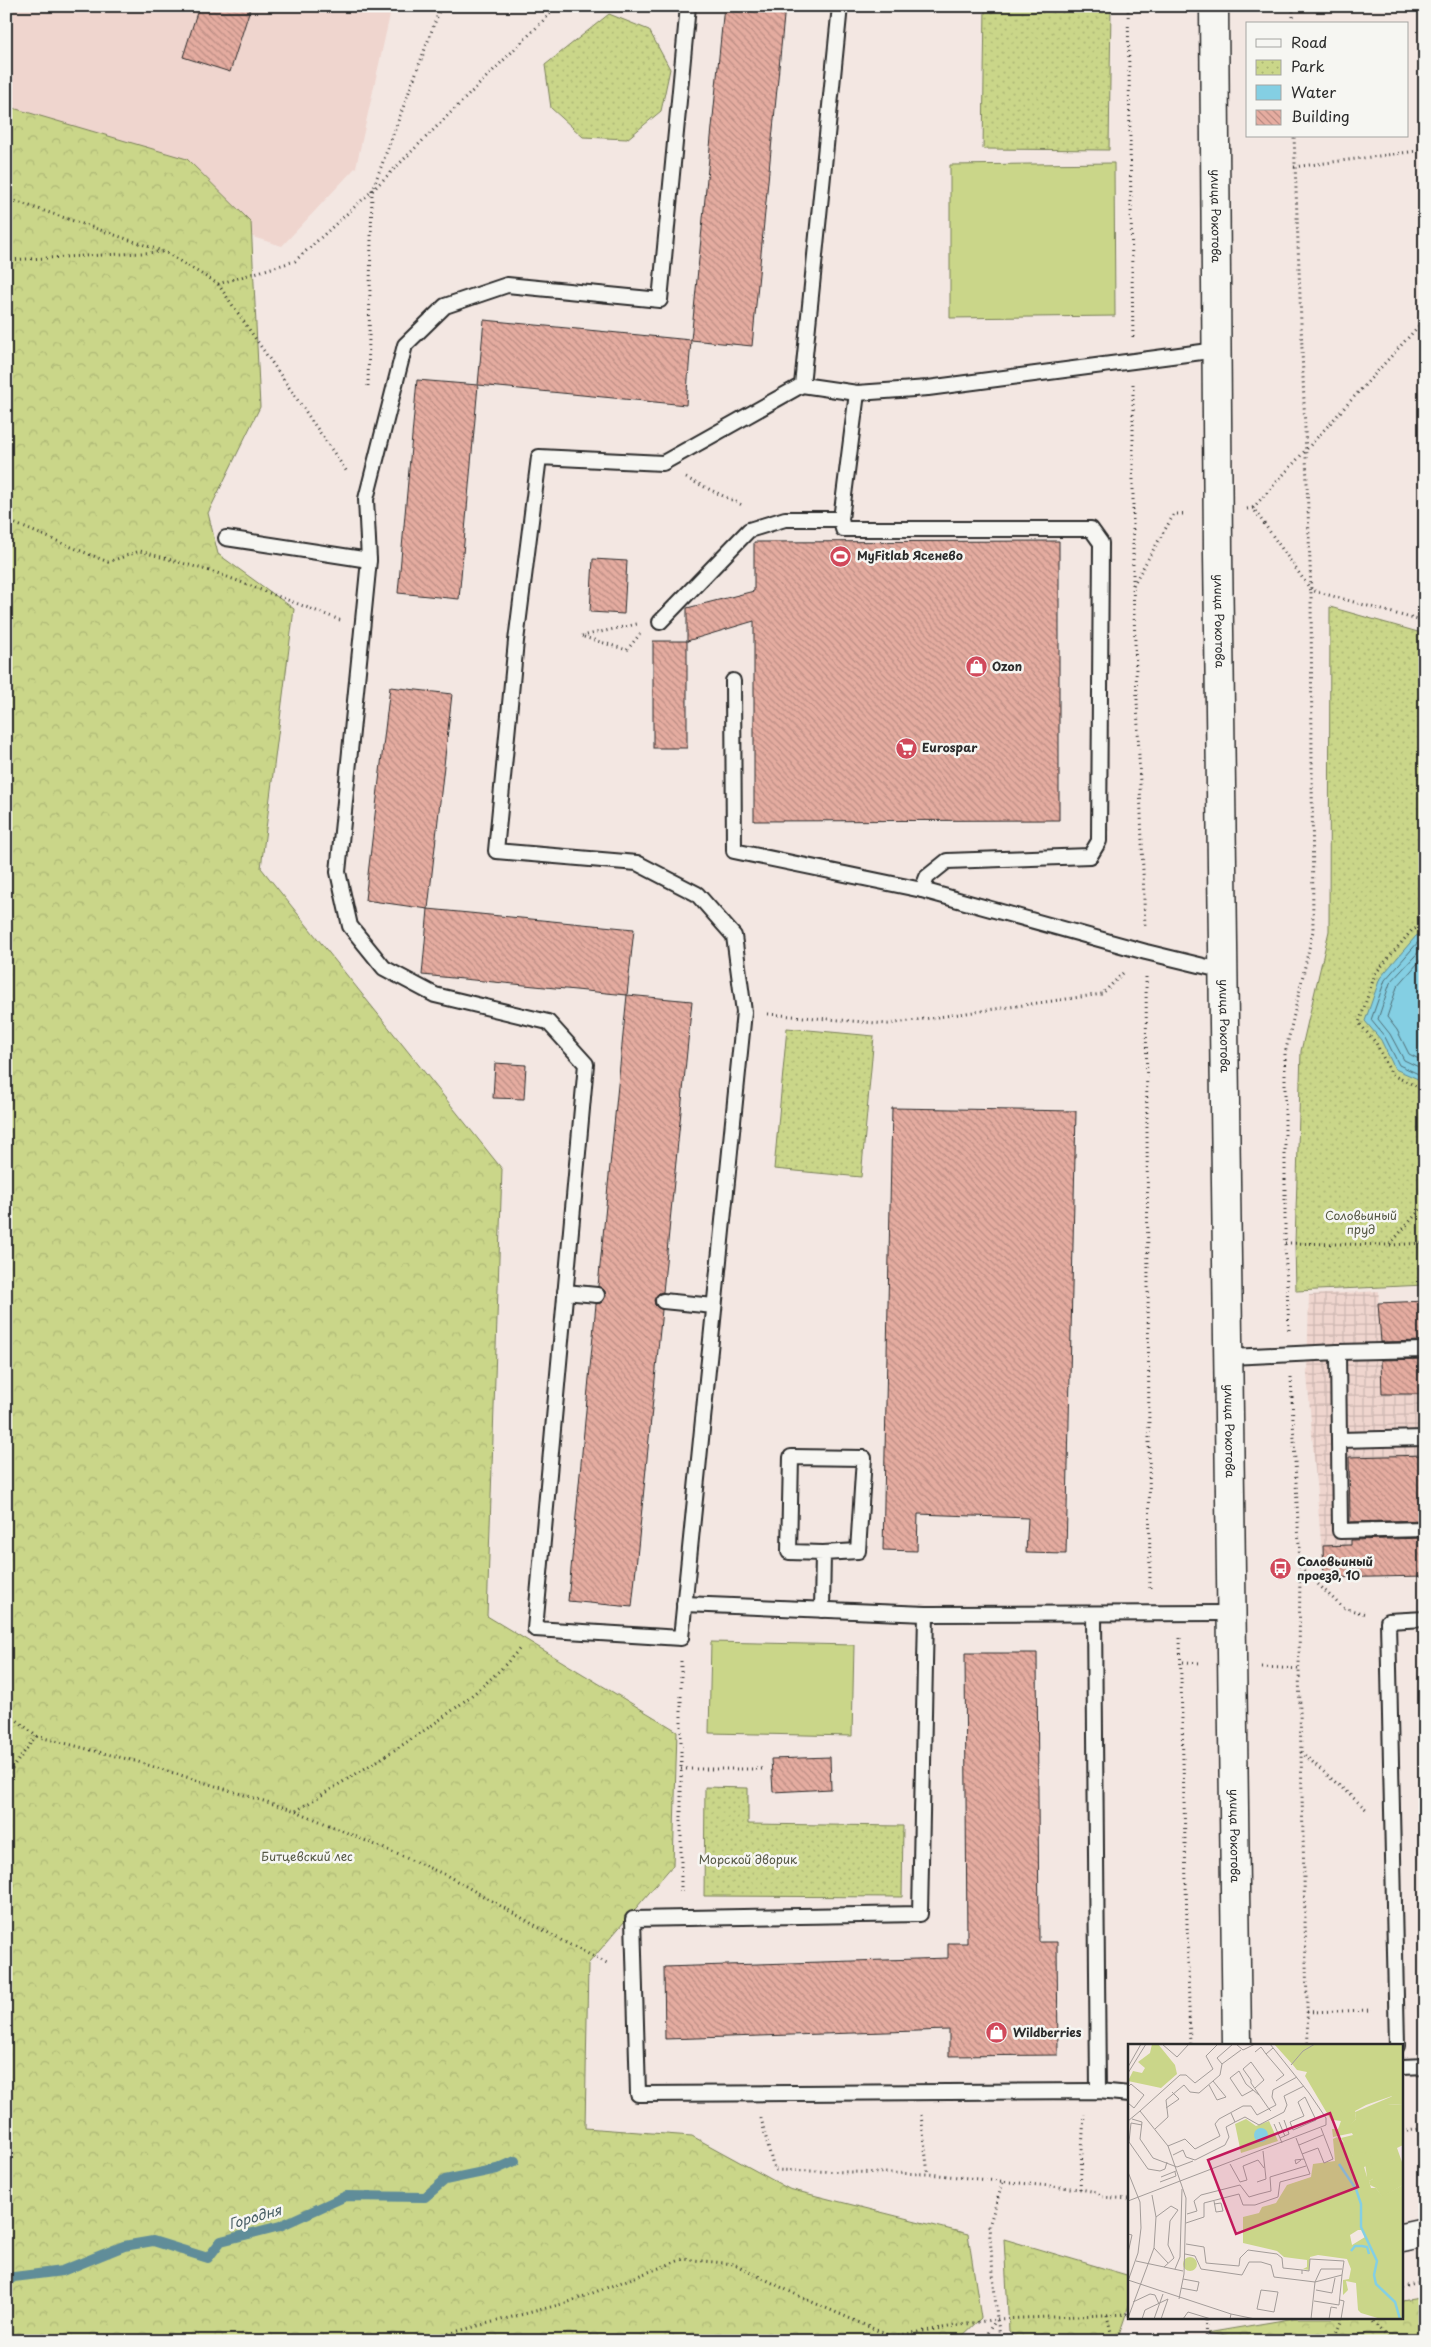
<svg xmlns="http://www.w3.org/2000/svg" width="1431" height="2347" viewBox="0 0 1431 2347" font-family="'Playpen Sans',sans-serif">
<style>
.built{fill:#efd5ce}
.industrial{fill:url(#industrial-grid)}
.forest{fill:url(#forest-crowns);stroke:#7a805a}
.park{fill:url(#park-dots);stroke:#7a805a}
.pitch{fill:#cad689;stroke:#7a805a}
.water{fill:#84cfe3;stroke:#608d99}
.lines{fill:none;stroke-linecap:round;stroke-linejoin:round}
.shore{stroke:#4f6d75;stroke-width:1}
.stream{stroke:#608d99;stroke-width:10}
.building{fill:url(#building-back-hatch);stroke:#2b2b2b}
.service-casing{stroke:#2b2b2b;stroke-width:18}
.tertiary-casing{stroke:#2b2b2b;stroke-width:31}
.path{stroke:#2b2b2b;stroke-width:3;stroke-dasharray:1 4;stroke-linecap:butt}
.service{stroke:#f6f6f2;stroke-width:14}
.tertiary{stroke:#f6f6f2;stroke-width:28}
.labels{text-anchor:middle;stroke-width:5;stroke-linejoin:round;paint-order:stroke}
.street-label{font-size:12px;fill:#2b2b2b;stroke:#f6f6f2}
.poi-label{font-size:12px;font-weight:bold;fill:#2b2b2b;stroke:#f6f6f2;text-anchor:start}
.park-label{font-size:12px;fill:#535642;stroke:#f6f6f2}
.water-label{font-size:14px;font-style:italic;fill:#465c62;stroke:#f6f6f2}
.inset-river{fill:none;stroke:#84cfe3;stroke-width:2.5}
.inset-road{fill:none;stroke:#a39c99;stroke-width:1}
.view{fill:#c2185b;fill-opacity:0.15;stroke:#c2185b;stroke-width:2.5}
.inset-edge{fill:none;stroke:#2b2b2b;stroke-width:2.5}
</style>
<defs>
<pattern id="industrial-grid" width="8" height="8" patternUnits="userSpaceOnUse" patternTransform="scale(1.25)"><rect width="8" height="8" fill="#efd5ce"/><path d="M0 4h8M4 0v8" fill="none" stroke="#cdb7b1"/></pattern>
<pattern id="forest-crowns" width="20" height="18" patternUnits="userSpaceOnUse" patternTransform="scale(1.25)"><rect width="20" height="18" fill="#cad689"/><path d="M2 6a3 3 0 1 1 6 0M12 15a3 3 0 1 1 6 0" fill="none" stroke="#aeb876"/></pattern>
<pattern id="park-dots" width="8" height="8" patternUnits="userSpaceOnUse" patternTransform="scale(1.25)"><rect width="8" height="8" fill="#cad689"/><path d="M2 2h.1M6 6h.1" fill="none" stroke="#aeb876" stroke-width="1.8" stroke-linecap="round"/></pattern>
<pattern id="building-back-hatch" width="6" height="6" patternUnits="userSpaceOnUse" patternTransform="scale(1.25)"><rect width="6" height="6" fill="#e5aca0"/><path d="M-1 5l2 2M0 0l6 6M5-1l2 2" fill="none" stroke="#ba8c83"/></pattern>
</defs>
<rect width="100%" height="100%" fill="#f3e7e2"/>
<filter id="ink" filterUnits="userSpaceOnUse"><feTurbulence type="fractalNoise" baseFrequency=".02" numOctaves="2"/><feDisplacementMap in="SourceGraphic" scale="10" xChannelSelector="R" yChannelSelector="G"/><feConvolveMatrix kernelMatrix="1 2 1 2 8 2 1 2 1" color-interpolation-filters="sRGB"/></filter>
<g filter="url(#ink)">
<path class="built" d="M 6,6 L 392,6 L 356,167 L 282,246 L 6,160 Z"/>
<path class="industrial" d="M 1379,1291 L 1378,1303 L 1425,1301 L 1425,1576 L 1324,1578 L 1307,1374 L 1309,1295 Z"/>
<g class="forest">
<path d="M 6,106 L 187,159 L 251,222 L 260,407 L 208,513 L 218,554 L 294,609 L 261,868 L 502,1169 L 487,1616 L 677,1731 L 673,1865 L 588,1964 L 585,2128 L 692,2136 L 789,2189 L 968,2234 L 981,2318 L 957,2341 L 6,2341 Z"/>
<path d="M 1004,2239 L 1130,2276 L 1130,2302 L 1117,2341 L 1020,2341 L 1009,2331 Z"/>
<path d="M 1425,2296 L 1425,2341 L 1256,2341 L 1207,2333 L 1295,2318 L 1402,2318 L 1402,2300 Z"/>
</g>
<g class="park">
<path d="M 985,6 L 1111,6 L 1109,150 L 983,149 Z"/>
<path d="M 609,14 L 649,30 L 670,69 L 661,111 L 627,139 L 583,137 L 551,108 L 545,65 Z"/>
<path d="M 1330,607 L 1425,634 L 1425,1285 L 1296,1291 L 1295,1243 L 1301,1051 L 1329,931 Z"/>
<path d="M 787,1028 L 874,1036 L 861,1177 L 774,1169 Z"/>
<path d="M 705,1787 L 748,1788 L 748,1824 L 903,1826 L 902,1897 L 704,1896 Z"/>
</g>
<g class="pitch">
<path d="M 1114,163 L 1115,316 L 950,318 L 950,165 Z"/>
<path d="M 711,1642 L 854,1645 L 852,1736 L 709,1733 Z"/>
</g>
<path class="water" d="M 1425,933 L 1425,1082 L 1395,1069 L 1381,1040 L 1365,1021 L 1380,978 L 1416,936 Z"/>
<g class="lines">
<g class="shore">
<path d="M 1425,938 L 1419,941 L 1385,980 L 1371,1020 L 1385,1037 L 1399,1065 L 1425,1077"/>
<path d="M 1425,945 L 1390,983 L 1378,1019 L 1390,1034 L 1404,1060 L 1425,1070"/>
<path d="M 1425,955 L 1397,987 L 1387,1017 L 1397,1030 L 1409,1054 L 1425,1062"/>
</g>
<path class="stream" d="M 6,2282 L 14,2277 L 62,2271 L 124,2246 L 153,2241 L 208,2258 L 221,2241 L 280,2226 L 346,2196 L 425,2197 L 445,2180 L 497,2169 L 515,2161"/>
</g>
<g class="building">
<path d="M 199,6 L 251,6 L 230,72 L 183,57 Z"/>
<path d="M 724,6 L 785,6 L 752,346 L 691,340 Z"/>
<path d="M 484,320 L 691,340 L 686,405 L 478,385 Z"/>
<path d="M 417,380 L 478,385 L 459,599 L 398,593 Z"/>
<path d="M 1059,541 L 1059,820 L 754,821 L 754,621 L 687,641 L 687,608 L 754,591 L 754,542 Z"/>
<path d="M 593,559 L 627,561 L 624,614 L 590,612 Z"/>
<rect x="653" y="641" width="34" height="107"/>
<path d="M 390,687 L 452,694 L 428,909 L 365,900 Z"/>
<path d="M 428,909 L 634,929 L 627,995 L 422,975 Z"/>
<path d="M 627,995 L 692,1001 L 663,1292 L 659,1293 L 654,1300 L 655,1305 L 662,1310 L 632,1607 L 568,1601 L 596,1304 L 601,1303 L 606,1296 L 605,1291 L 598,1286 Z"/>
<path d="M 495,1063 L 526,1065 L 524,1099 L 493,1098 Z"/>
<path d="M 892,1108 L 1076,1111 L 1066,1554 L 1026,1553 L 1028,1518 L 918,1514 L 917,1551 L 883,1550 Z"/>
<path d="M 1425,1301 L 1425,1341 L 1381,1342 L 1378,1303 Z"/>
<path d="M 1425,1359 L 1425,1394 L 1382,1394 L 1381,1360 Z"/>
<path d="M 1425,1455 L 1425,1520 L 1350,1522 L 1349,1457 Z"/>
<path d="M 1425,1538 L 1425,1576 L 1324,1578 L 1323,1546 L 1351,1545 L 1351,1540 Z"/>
<path d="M 965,1653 L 1037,1653 L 1039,1942 L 1057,1942 L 1058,2055 L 949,2056 L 949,2030 L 665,2039 L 664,1967 L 948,1958 L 948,1943 L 967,1943 Z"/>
<path d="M 830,1757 L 831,1789 L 773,1792 L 771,1759 Z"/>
</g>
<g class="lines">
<defs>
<g id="service">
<path d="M 688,6 L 660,300 L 507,285 L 445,306 L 405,345 L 366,499 L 369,560 L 338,872 L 350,926 L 384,968 L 435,995 L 548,1022 L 586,1064 L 535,1629 L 681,1638 L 744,1012 L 734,936 L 697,894 L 637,863 L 496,851 L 516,641 L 539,457 L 663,463 L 802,385 L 840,6"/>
<path d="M 802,385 L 857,393 L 928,388 L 1217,350"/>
<path d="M 857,393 L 841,519 L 843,529 L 1091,529 L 1101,543 L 1099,841 L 1090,856 L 947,861 L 927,877 L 922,890"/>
<path d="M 226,538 L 369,560"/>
<path d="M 660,622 L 749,530 L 785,519 L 841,519"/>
<path d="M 733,681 L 734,851 L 922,890 L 1146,952 L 1224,971"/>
<path d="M 565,1292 L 597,1295"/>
<path d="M 663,1301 L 714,1306"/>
<path d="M 1338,1352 L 1425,1350"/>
<path d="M 1230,1357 L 1338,1352 L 1340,1531 L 1425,1529"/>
<path d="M 1339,1440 L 1425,1438"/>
<path d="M 684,1604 L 926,1614 L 1232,1613"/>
<path d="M 822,1610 L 823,1553 L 858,1551 L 864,1458 L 791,1457 L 789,1552 L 823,1553"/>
<path d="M 926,1614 L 920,1914 L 633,1919 L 638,2094 L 1098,2091 L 1130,2094"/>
<path d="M 1094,1614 L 1098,2091"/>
<path d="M 1397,2046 L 1388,1621 L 1425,1619"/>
<path d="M 1402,2067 L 1425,2066"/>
</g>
<g id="tertiary">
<path id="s1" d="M 1214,6 L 1218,552 L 1237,2046"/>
<path d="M 1402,2238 L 1425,2233"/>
</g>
</defs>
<use href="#service" class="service-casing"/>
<use href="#tertiary" class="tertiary-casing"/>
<g class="path">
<path d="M 1128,6 L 1133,338"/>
<path d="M 1293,6 L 1293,24"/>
<path d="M 1294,167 L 1425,150"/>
<path d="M 6,198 L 165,252 L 218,284 L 347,472"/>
<path d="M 6,260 L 162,252"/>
<path d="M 218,284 L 295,261 L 372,191 L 558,6"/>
<path d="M 1133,384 L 1133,585 L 1145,928"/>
<path d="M 368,386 L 372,191 L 441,6"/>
<path d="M 686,478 L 744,506"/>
<path d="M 1253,508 L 1425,319"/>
<path d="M 1247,509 L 1253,508 L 1311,590 L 1425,622"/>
<path d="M 6,520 L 108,562 L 140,551 L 217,573 L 340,620"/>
<path d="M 1133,585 L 1174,514 L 1186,514"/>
<path d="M 582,636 L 637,624"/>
<path d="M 584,637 L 627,650 L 640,634"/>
<path d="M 1425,925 L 1412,930 L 1375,974 L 1359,1023 L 1376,1043 L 1392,1075 L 1425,1090"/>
<path d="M 1146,977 L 1150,1590"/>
<path d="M 768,1014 L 888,1024 L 1102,994 L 1125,971"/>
<path d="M 1285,1243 L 1390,1245 L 1425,1243"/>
<path d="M 1390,1244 L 1425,1204"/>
<path d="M 1289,1330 L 1285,1243 L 1285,1054 L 1313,931 L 1311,590 L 1294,136"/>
<path d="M 1291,1377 L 1300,1566 L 1299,1669 L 1308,2046"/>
<path d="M 1300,1567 L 1343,1608 L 1366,1614"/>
<path d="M 1180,1638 L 1190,2046"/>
<path d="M 681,1661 L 681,1895"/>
<path d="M 1183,1662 L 1201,1663"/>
<path d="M 1262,1667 L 1299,1669"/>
<path d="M 6,1711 L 36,1736 L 135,1761 L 296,1811 C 369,1764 466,1714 521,1647"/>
<path d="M 1301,1752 L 1367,1810"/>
<path d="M 681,1769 L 764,1769"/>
<path d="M 6,1777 L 36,1736"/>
<path d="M 296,1811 L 446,1875 L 568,1944 L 609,1964"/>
<path d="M 1307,2012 L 1372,2010"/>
<path d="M 921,2115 L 928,2174"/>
<path d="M 761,2118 L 774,2170 L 928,2174 L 1080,2189 L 1097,2192 L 1102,2197 L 1130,2199"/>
<path d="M 1402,2132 L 1425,2128"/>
<path d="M 1080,2189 L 1084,2114"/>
<path d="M 1402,2287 L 1425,2282"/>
<path d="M 1107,2315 L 1113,2341"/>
<path d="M 1370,2318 L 1390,2341"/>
<path d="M 399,2341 L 443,2335 L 566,2303 L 683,2259 L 734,2264 L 803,2298 L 890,2336"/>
<path d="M 864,2341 L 997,2319 L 1130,2314"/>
<path d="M 982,2341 L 996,2320"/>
<path d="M 1001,2341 L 997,2319 L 989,2226 L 1003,2182"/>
<path d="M 1205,2341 L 1206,2318"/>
<path d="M 1333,2341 L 1342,2318"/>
</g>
<use href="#service" class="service"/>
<use href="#tertiary" class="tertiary"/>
</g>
</g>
<defs>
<symbol id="stadium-disc" viewBox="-11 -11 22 22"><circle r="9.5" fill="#d1495b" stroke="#f6f6f2"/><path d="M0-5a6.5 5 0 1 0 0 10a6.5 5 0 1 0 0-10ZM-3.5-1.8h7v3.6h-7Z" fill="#fff"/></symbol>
<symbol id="shop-disc" viewBox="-11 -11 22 22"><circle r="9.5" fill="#d1495b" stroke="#f6f6f2"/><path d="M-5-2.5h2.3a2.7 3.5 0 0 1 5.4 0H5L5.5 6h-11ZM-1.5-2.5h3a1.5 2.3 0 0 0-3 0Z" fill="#fff"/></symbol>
<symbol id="supermarket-disc" viewBox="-11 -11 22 22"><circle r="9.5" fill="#d1495b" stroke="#f6f6f2"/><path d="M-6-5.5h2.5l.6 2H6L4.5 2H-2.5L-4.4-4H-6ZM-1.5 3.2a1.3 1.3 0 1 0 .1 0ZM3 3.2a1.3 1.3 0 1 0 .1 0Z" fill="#fff"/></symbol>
<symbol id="bus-disc" viewBox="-11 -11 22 22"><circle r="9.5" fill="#d1495b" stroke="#f6f6f2"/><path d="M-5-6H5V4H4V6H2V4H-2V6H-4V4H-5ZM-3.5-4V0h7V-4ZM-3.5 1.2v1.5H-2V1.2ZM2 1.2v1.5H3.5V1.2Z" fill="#fff"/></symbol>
</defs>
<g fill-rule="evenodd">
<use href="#stadium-disc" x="828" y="544" width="25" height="25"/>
<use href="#shop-disc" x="964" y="654" width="25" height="25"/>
<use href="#supermarket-disc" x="894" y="736" width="25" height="25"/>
<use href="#bus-disc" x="1268" y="1556" width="25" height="25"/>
<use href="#shop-disc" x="984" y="2020" width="25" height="25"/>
</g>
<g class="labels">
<g class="street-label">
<text dy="4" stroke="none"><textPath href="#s1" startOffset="210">улица Рокотова</textPath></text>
<text dy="4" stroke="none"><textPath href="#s1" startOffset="615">улица Рокотова</textPath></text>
<text dy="4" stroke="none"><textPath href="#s1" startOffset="1020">улица Рокотова</textPath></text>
<text dy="4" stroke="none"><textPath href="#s1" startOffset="1425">улица Рокотова</textPath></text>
<text dy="4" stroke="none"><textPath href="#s1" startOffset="1830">улица Рокотова</textPath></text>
</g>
<g class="poi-label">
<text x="857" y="560">MyFitlab Ясенево</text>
<text x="992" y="671">Ozon</text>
<text x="922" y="752">Eurospar</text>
<text x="1297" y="1566">Соловьиный<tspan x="1297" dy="14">проезд, 10</tspan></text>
<text x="1013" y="2037">Wildberries</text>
</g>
<g class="park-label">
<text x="1361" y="1220">Соловьиный<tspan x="1361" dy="14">пруд</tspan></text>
<text x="307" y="1861">Битцевский лес</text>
<text x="748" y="1864">Морской дворик</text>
</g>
<g class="water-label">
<text transform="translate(255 2217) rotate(-16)" y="5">Городня</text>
</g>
</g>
<g transform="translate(1128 2044)">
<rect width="275" height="275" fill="#f3e7e2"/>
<path d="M 146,0 L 186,0 L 165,21 ZM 265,52 L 260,61 L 275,60 L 275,101 L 269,104 L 274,118 L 275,115 L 275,141 L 254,153 L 248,144 L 242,141 L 241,137 L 245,135 L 239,133 L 236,112 L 225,112 L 213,94 L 225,91 L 220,82 L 228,75 L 227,68 ZM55 220a7 7 0 1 1 14 0a7 7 0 1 1-14 0Z" fill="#cad689"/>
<path d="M 24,0 L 30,0 L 47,21 L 49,30 L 33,44 L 0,37 L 5,27 L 14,29 L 17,24 L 10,18 L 22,9 ZM 186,0 L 275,0 L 275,60 L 259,61 L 264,52 L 238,61 L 227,67 L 228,75 L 221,82 L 229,88 L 205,93 L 204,85 L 210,85 L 213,77 L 205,76 L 206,81 L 177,32 L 179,28 L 169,26 L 165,21 L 165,17 ZM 209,93 L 224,105 L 225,112 L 236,108 L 236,111 L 239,107 L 246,119 L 236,123 L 239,133 L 242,131 L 245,135 L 241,137 L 243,144 L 248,144 L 254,152 L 275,141 L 275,275 L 253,275 L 233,269 L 230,266 L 228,239 L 218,237 L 220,246 L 215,251 L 215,236 L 221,235 L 223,225 L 219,215 L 190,211 L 182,213 L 181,226 L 175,225 L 179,223 L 179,216 L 156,213 L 149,207 L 115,199 L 115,173 L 131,169 L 134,163 L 148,159 L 159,141 L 183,133 L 185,120 L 207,117 L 205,95 ZM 230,186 L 235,186 L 237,193 L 224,201 L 222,191 Z" fill="#cad689" fill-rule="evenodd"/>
<path d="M 118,75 L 128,82 L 141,77 L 150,97 L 113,109 L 107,80 Z" fill="#cad689"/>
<path d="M126 91a7 7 0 1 1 14 0a7 7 0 1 1-14 0Z" fill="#84cfe3"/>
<path class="inset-river" d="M 211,120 L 228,145 L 233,160 L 233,183 L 249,217 L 246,231 L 248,240 L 267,258 L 272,275M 223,207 L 227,202 L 234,202 L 239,203 L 241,210"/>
<path class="inset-road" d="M 34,0 L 49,13 L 61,0M 108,0 L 115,6 L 127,0M 145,4 L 138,10 L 156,31 L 148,37M 127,8 L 133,3 L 138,10M 94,20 L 113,6M 163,21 L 175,7 L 187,0M 0,23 L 13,0M 0,29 L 18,0M 81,41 L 89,56 L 98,53 L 85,37M 0,43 L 3,40 L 16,51 L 6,64 L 0,59M 127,44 L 136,36 L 123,18 L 115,25 L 123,36 L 123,39 L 141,65 L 143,67M 125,46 L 114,52 L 102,34 L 111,27 L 118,40 L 131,51M 177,53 L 188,76 L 165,86 L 162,78 L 176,72 L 170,58 ZM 38,64 L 51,55 L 44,48M 12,67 L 52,31 L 58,31 L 67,39 L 85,25 L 78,12 L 90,0M 4,75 L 14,78 L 12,95 L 25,114 L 49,123 L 65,117M 0,77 L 12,67 L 40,102 L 58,154 L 56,230 L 51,255M 107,78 L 117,73 L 131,81 L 156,68 L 159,61 L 156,52 L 176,42M 151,78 L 157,92M 146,80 L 152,94M 14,81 L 3,79 L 1,98 L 20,125 L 32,127 L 37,125 L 39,118M 27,85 L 40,73 L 38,56 L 56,41 L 62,48 L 71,49 L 92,31 L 94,20 L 89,14 L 105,0M 154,99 L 152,94 L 161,90 L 156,76M 171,101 L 195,91M 40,102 L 57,95 L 67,105 L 92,92 L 87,80 L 91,75 L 115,62 L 123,62 L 129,71 L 148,61 L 144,53 L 145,46 L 169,33M 174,110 L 190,104 L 196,119 L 205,115 L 193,84M 45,111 L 55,106 L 58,113 L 67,116 L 97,101 L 101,93 L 98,83 L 107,78 L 103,69M 173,116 L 168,120 L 167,116 L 176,115M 102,120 L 112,138M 0,128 L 12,158 L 13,184 L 10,209 L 0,237M 33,133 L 48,127M 32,138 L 48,132 L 47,128M 112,138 L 119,136 L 115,122 L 130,116 L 136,124M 129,138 L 138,135 L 135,107M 0,157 L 198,81 L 198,74 L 181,49 L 142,0M 86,157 L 88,168 L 95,167 L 93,159 L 86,160M 59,170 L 69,167 L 66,157 L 73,151 L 112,141 L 121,153 L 131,150 L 143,147 L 142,133 L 178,122M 28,173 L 43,162 L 50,166 L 42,177 L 40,201 L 46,214 L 36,223M 58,179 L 76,173 L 76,159 L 111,150 L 115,161 L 127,161 L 150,153 L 152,138 L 182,130 L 168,94M 0,190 L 4,191 L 0,209M 58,200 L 76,203 L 78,219 L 111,222 L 112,214 L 120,206 L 149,210 L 154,214 L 155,224 L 174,226 L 174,230M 26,204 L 40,219M 57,210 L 67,212 L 73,225 L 114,231 L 121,218 L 133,218 L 143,221 L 146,233 L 187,238 L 183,275M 8,217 L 55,227M 47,225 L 52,213 L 54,145M 174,226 L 181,227 L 182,215 L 216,217 L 214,231 L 187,238 L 193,225 L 214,225M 0,236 L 103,270 L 102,275M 53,244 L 69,247 L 71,238 L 55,235M 133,246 L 150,248 L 146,268 L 129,265 ZM 188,246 L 204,249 L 207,234M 212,256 L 216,257 L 213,275M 186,257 L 211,261 L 214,231M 5,258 L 22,250 L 27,251 L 31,260M 103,270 L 127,275M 0,274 L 26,204 L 28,173 L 24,151M 14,275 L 17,266 L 40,255M 26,275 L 35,250M 33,275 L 40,255M 55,275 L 60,268 L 83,275M 201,275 L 203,263 L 209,264"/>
<path class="view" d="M 202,69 L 230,143 L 108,190 L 80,116 Z"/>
<rect width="275" height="275" class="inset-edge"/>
</g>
<rect width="1431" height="2347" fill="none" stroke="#f6f6f2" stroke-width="25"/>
<rect x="12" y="12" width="1406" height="2322" fill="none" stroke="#2b2b2b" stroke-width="2" filter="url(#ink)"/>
<rect x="1246" y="22" width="162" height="115" fill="#f6f6f2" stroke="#a5a5a2"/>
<rect x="1256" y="39" width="25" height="8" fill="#f6f6f2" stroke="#a5a5a2"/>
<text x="1291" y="48" font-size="15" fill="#2b2b2b">Road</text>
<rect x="1256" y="60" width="25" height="15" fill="url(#park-dots)" stroke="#a5a5a2"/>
<text x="1291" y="72" font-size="15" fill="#2b2b2b">Park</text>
<rect x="1256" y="85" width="25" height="15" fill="#84cfe3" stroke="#a5a5a2"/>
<text x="1291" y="98" font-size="15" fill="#2b2b2b">Water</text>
<rect x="1256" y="110" width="25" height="15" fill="url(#building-back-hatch)" stroke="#a5a5a2"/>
<text x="1291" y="122" font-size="15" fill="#2b2b2b">Building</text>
</svg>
